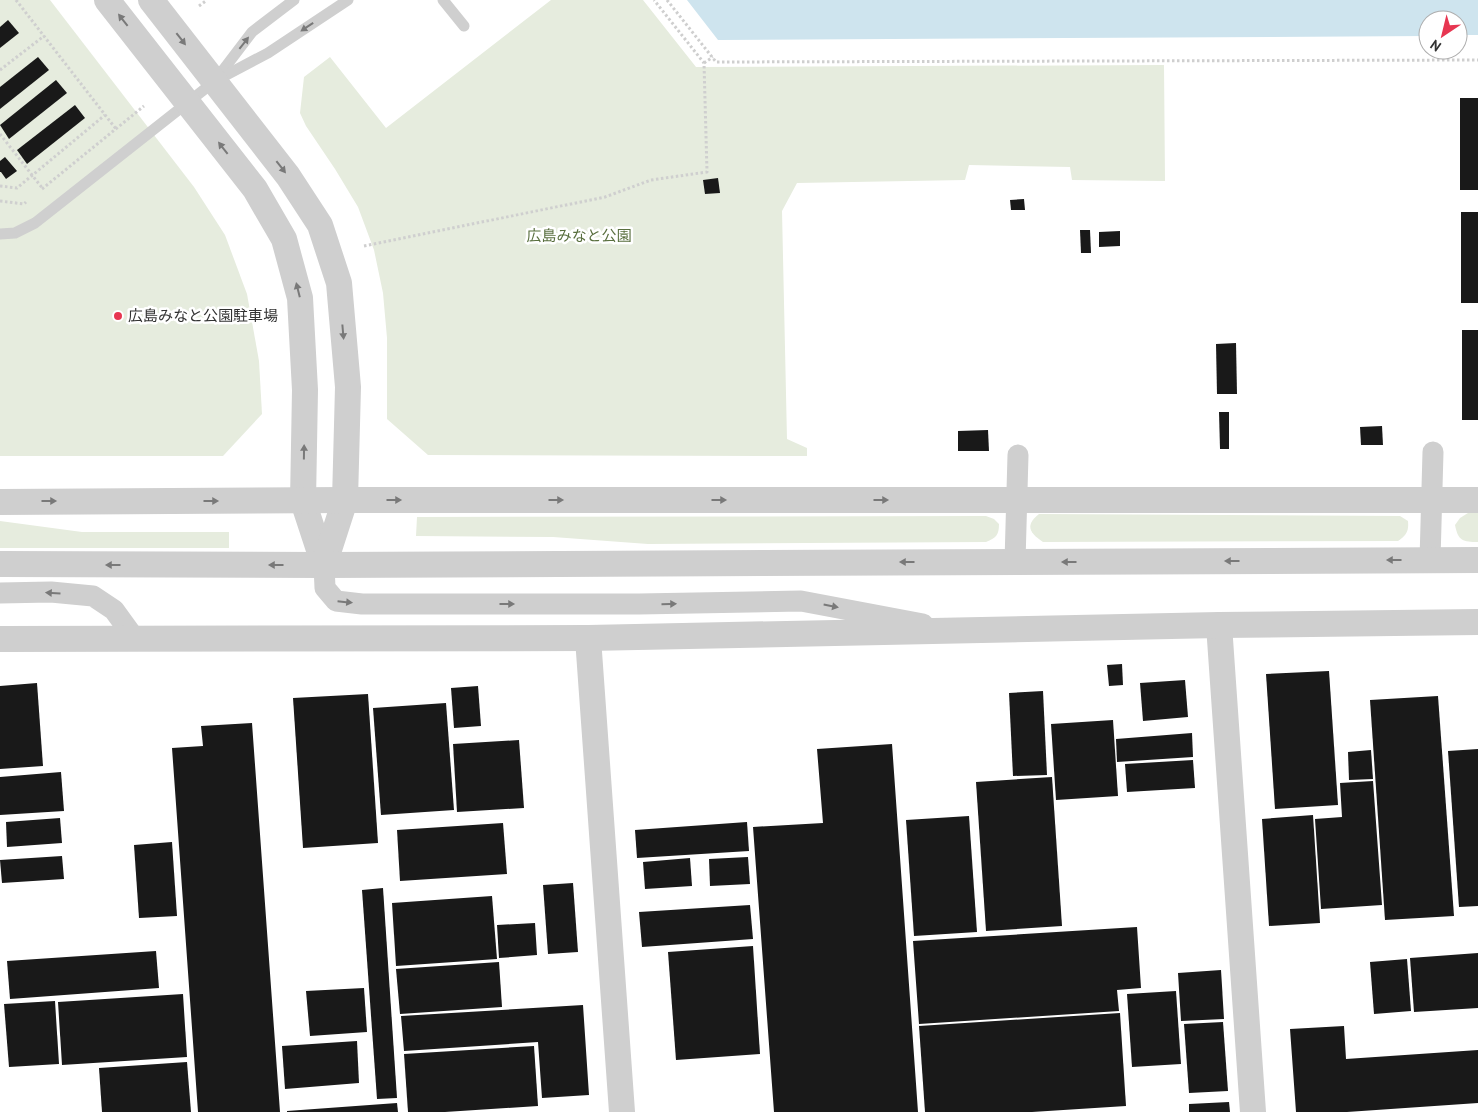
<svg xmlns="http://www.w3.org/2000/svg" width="1478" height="1112" viewBox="0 0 1478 1112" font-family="'PT Sans','Noto Sans JP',sans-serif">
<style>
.green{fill:#e6ecde}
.water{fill:#cee4ee}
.building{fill:#191919}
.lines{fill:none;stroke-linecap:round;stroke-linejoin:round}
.path{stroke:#cfcfcf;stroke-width:3;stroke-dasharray:2.5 2.5;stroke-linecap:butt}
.service{stroke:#cfcfcf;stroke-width:11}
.minor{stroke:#cfcfcf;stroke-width:21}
.tertiary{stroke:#cfcfcf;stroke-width:26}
.oneway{fill:#797979}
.poi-dot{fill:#e73651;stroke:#fff;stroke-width:2}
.labels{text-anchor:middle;stroke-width:5;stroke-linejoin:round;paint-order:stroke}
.park-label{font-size:15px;fill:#596f3e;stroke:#fff}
.poi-label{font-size:15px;fill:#323232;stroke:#fff;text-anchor:start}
</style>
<rect width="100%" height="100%" fill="#fff"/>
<g class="green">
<path d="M 0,0 L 50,0 L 194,187 L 225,235 L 247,294 L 259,361 L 262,414 L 223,456 L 0,456 Z"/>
<path d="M 551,0 L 643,0 L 696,67 L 1164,65 L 1165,181 L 1072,180 L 1070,167 L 969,165 L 965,180 L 797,183 L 782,211 L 787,439 L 807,448 L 807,456 L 428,455 L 387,419 L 387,338 L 383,293 L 374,250 L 358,207 L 335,169 L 306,126 L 300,113 L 304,77 L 330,57 L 386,128 Z"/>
<path d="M 1468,513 L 1478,513 L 1478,542 C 1463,542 1458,541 1455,525 L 1460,518 Z"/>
<path d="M 1039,514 L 1400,516 L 1408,521 C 1409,532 1406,535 1398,541 L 1043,542 C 1029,533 1025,525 1039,514 Z"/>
<path d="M 986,516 L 994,519 L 999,524 C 999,535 996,538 986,542 L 648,544 L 553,537 L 416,536 L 417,517 Z"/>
<path d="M 0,521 L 82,532 L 229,532 L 229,548 L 0,548 Z"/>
</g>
<path class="water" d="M 687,0 L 1478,0 L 1478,35 L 1458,35 L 1458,20 L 1428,20 L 1428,36 L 718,40 Z"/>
<g class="building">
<path d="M 8,20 L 19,33 L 0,48 L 0,27 Z"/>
<path d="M 38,57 L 49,70 L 0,109 L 0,87 Z"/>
<path d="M 56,80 L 67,93 L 9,139 L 0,125 Z"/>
<rect x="1460" y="98" width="18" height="92"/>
<path d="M 75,105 L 85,118 L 27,164 L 17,150 Z"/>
<path d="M 5,157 L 17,171 L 6,179 L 1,172 L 0,172 L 0,161 Z"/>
<path d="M 718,178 L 720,193 L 705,194 L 703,180 Z"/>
<path d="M 1024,199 L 1025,210 L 1011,210 L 1010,200 Z"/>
<rect x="1461" y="212" width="17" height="91"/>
<path d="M 1080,230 L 1090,230 L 1091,253 L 1081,253 Z"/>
<path d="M 1120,231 L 1120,246 L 1099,247 L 1099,232 Z"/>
<rect x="1462" y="330" width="16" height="90"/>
<path d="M 1236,343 L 1237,394 L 1217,394 L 1216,344 Z"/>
<path d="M 1219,412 L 1229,412 L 1229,449 L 1220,449 Z"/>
<path d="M 1382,426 L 1383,445 L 1361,445 L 1360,427 Z"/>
<path d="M 988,430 L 989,451 L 958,451 L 958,431 Z"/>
<path d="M 1122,664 L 1123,685 L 1109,686 L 1107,665 Z"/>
<path d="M 1329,671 L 1338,805 L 1275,809 L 1266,674 Z"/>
<path d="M 1185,680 L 1188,717 L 1143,721 L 1140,683 Z"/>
<path d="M 37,683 L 43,766 L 0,769 L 0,686 Z"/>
<path d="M 478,686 L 481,726 L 454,728 L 451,688 Z"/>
<path d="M 1043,691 L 1047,775 L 1013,776 L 1009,693 Z"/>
<path d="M 368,694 L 378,843 L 303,848 L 293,698 Z"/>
<path d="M 1438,696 L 1454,916 L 1385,920 L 1370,700 Z"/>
<path d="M 446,703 L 454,810 L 381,815 L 373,708 Z"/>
<path d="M 1113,720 L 1118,796 L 1056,800 L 1051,724 Z"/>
<path d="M 252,723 L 280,1112 L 198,1112 L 172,748 L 203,746 L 201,726 Z"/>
<path d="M 1192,733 L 1193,757 L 1117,762 L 1116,739 Z"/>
<path d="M 519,740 L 524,808 L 457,812 L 453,744 Z"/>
<path d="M 892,744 L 918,1112 L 774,1112 L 753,827 L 823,823 L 817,749 Z"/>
<path d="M 1478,749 L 1478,906 L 1459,907 L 1448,751 Z"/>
<path d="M 1371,750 L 1373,779 L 1349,780 L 1348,752 Z"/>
<path d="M 1193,760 L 1195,788 L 1127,792 L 1125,764 Z"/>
<path d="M 61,772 L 64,811 L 0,815 L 0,777 Z"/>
<path d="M 1052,777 L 1062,926 L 986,931 L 976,782 Z"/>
<path d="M 1373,781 L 1382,905 L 1321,909 L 1315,819 L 1342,817 L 1340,783 Z"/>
<path d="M 1313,815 L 1320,923 L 1269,926 L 1262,819 Z"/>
<path d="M 969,816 L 977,932 L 914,936 L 906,820 Z"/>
<path d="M 60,818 L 62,843 L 7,847 L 6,822 Z"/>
<path d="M 747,822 L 749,851 L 637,858 L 635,830 Z"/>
<path d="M 503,823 L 507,874 L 400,881 L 397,830 Z"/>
<path d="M 172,842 L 177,916 L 139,918 L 134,845 Z"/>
<path d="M 62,856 L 64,879 L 2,883 L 0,860 Z"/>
<path d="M 748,857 L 750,884 L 710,886 L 709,859 Z"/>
<path d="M 690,858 L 692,886 L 645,889 L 643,862 Z"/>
<path d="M 573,883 L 578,952 L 548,954 L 543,885 Z"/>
<path d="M 383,888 L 397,1098 L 377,1099 L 362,890 Z"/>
<path d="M 492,896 L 497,959 L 396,966 L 392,903 Z"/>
<path d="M 750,905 L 753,939 L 642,947 L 639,912 Z"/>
<path d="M 535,923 L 537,955 L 499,958 L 497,925 Z"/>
<path d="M 1137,927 L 1141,988 L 1117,990 L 1119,1011 L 919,1024 L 913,941 Z"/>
<path d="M 753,946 L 760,1054 L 676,1060 L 668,952 Z"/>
<path d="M 156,951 L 159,988 L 10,999 L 7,961 Z"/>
<path d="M 1478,953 L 1478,1008 L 1414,1012 L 1410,958 Z"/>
<path d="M 1407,959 L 1411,1011 L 1374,1014 L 1370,962 Z"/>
<path d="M 499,962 L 502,1007 L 400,1014 L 396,969 Z"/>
<path d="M 1221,970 L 1224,1019 L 1181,1021 L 1178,973 Z"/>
<path d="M 364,988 L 367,1032 L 310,1036 L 306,991 Z"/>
<path d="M 1176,991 L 1181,1064 L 1132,1067 L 1127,994 Z"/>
<path d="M 183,994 L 187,1057 L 62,1065 L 58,1002 Z"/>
<path d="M 55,1001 L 59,1064 L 9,1067 L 4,1004 Z"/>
<path d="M 583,1005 L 589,1095 L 542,1098 L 538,1042 L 404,1051 L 401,1016 Z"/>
<path d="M 1120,1013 L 1126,1106 L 1032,1112 L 925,1112 L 919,1026 Z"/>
<path d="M 1223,1022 L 1228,1091 L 1189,1093 L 1184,1024 Z"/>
<path d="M 1344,1026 L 1346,1059 L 1478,1050 L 1478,1103 L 1347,1112 L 1296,1112 L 1290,1029 Z"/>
<path d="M 357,1041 L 359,1083 L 285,1089 L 282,1046 Z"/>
<path d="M 534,1046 L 538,1106 L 445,1112 L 408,1112 L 404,1054 Z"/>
<path d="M 187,1062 L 191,1112 L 102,1112 L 99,1068 Z"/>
<path d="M 1229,1102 L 1230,1112 L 1189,1112 L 1189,1104 Z"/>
<path d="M 397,1103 L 398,1112 L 287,1112 L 287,1111 Z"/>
</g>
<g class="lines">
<g class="path">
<path d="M 16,0 L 116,129"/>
<path d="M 667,0 L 716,62 L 1478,60"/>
<path d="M 199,6 L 207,0"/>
<path d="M 704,63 L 713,57"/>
<path d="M 0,70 L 44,36"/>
<path d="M 0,134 L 43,189"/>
<path d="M 0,186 L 17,188 L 105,115"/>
<path d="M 42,189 L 144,106"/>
<path d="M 0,201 L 24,204 L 26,202"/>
<path d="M 364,246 L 605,197 L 651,180 L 707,172 L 704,63 L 654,0"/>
</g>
<g class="service">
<path d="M 443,0 L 464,26"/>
<path d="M 217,78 L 252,32 L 294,0"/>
<path d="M 0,234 L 15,233 L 35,223 L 215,81 L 268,53 L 348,0"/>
</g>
<g class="minor">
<path d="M 1430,560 L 1433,452"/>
<path d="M 1015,562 L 1018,455"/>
<path d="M 324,565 L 325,588 L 336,601 L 362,604 L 639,604 L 801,601 L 923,624"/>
<path d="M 0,593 L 51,592 L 93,596 L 114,610 L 135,639"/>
</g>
<g class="tertiary">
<path d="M 107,0 L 255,189 L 284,239 L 300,298 L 305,390 L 303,501 L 324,565"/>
<path d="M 151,0 L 288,176 L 320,225 L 339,283 L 348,387 L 345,500 L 324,565"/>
<path d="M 0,502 L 345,500 L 1478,500"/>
<path d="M 0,564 L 324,565 L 1478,560"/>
<path d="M 1219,625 L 1253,1112"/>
<path d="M 588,638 L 622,1112"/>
<path d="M 0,639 L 588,638 L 1219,625 L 1478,622"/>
</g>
</g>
<defs><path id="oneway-solid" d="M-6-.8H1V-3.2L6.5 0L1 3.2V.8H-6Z" transform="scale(1.25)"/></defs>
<g class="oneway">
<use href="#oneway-solid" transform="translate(123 20) rotate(-128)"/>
<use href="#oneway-solid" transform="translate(307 27) rotate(146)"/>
<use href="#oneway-solid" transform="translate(181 39) rotate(52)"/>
<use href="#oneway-solid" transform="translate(244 43) rotate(-52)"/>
<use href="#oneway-solid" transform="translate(223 148) rotate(-128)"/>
<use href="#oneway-solid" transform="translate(281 167) rotate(52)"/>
<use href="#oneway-solid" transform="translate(298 290) rotate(-104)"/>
<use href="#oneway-solid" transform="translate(343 332) rotate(85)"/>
<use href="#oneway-solid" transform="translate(304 452) rotate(-89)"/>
<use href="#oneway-solid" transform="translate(394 500)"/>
<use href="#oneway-solid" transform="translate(556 500)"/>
<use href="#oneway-solid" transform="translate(719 500)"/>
<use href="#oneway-solid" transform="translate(881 500)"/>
<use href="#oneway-solid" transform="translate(49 501)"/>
<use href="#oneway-solid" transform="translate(211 501)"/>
<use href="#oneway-solid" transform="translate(1394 560) rotate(180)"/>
<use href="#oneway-solid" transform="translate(1232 561) rotate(180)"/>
<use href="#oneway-solid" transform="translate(907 562) rotate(180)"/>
<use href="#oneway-solid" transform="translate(1069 562) rotate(180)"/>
<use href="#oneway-solid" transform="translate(113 565) rotate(-180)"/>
<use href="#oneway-solid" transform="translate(276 565) rotate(-180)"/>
<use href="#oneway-solid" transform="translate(53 593) rotate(-177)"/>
<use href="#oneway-solid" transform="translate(345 602) rotate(6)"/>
<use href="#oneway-solid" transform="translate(507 604)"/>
<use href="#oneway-solid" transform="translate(669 604) rotate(-1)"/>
<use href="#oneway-solid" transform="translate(831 606) rotate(11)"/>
</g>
<circle class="poi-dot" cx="118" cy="316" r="5"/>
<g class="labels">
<g class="park-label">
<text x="579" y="241">広島みなと公園</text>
</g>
<g class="poi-label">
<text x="128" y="321">広島みなと公園駐車場</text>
</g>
</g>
<g transform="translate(1443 35) rotate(215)"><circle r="24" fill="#ffffff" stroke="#adadad"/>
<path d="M0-4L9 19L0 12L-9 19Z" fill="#e73651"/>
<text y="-8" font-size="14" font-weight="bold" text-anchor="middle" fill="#323232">N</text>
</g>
</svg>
